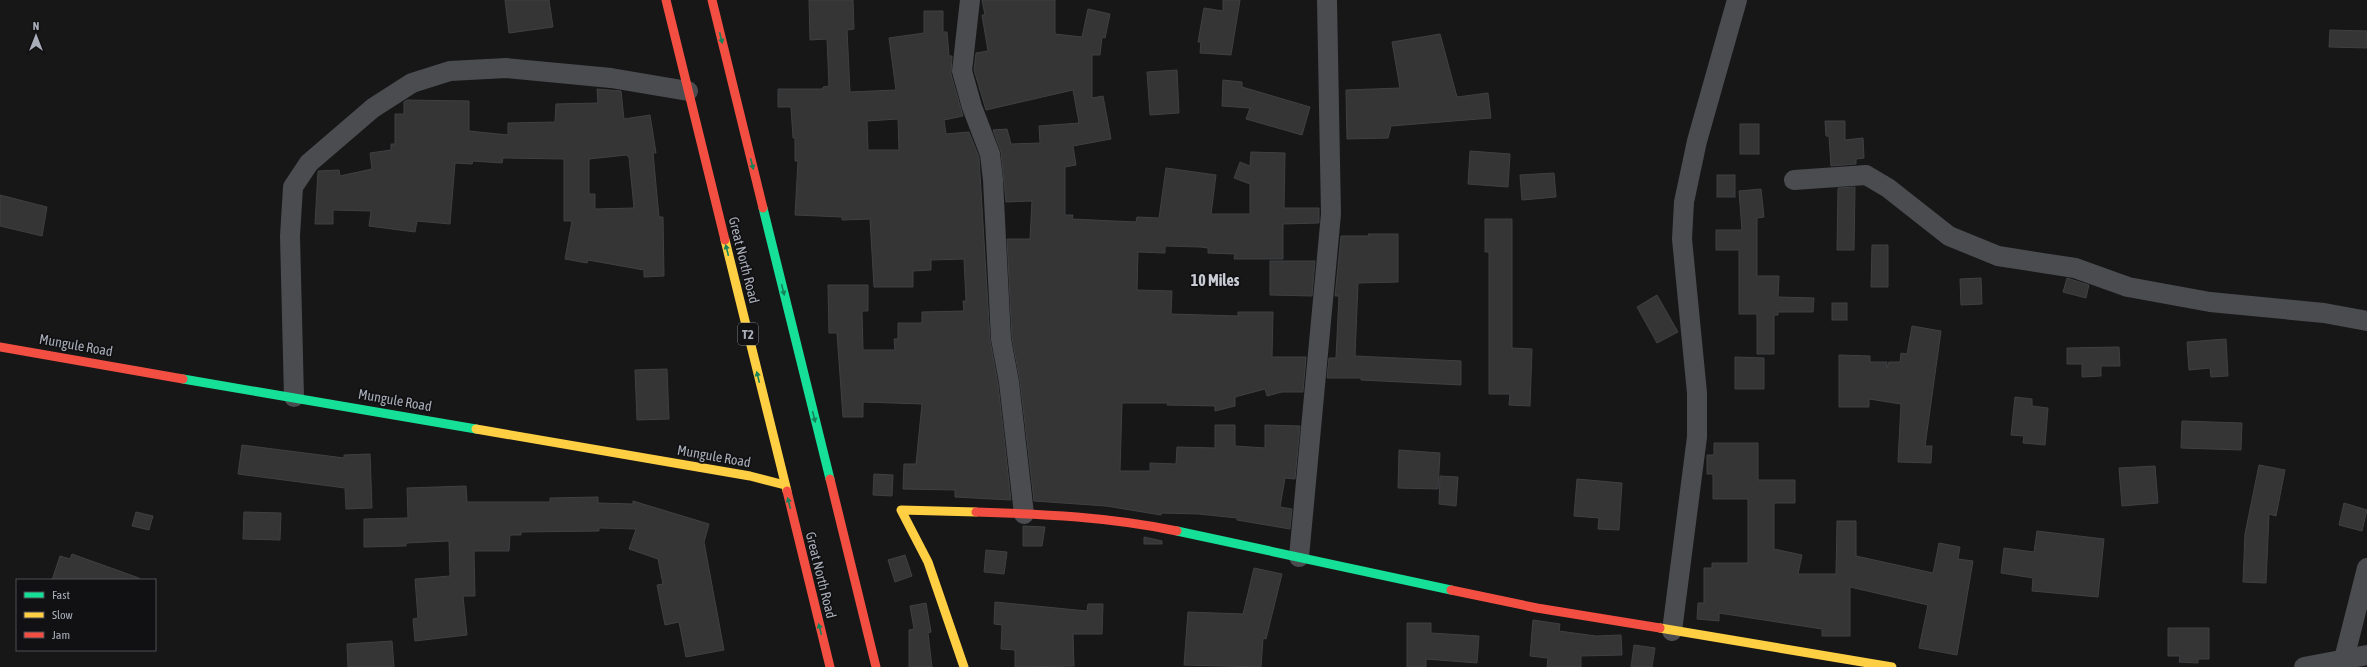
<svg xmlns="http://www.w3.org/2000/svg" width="2367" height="667" viewBox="0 0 2367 667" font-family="'Asap Condensed',sans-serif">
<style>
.building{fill:#353536;stroke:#3f4043;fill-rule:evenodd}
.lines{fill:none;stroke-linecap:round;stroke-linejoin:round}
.street{stroke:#4b4c50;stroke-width:20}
.fast{stroke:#16e098;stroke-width:9}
.slow{stroke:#ffcf43;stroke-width:9}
.jam{stroke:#f24e42;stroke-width:9}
.oneway{fill:#14835c}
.labels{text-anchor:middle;stroke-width:3.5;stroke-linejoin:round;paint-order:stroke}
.shield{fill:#111113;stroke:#7b7e86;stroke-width:1}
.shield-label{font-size:13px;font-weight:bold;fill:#a8adb8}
.street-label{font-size:14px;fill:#a8adb8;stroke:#111113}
.quarter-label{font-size:16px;font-weight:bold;fill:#c9ccd4;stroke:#111113}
</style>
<rect width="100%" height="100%" fill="#171717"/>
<g class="building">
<path d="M 505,0 L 549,0 L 553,27 L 509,33 Z"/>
<path d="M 809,0 L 853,0 L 854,29 L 847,30 L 850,92 L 896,90 L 889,38 L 924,33 L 924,11 L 943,11 L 943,32 L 947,32 L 949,56 L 952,56 L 951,74 L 963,116 L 944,120 L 946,134 L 969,132 L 979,157 L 990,340 L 998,384 L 1011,500 L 955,497 L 955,490 L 903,489 L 904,464 L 916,464 L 922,404 L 863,402 L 863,417 L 843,417 L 837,333 L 829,333 L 828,285 L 868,285 L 868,311 L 862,311 L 863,350 L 895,350 L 894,339 L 898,339 L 898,323 L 922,323 L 922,312 L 964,311 L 963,301 L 966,301 L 964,259 L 931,260 L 931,270 L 913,271 L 913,287 L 874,287 L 870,219 L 842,220 L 842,217 L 795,215 L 798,161 L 795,161 L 795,138 L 793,138 L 791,107 L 778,107 L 778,89 L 823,89 L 823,87 L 829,86 L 827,39 L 810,40 ZM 898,119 L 899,150 L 868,150 L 867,121 Z"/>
<path d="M 982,0 L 1055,0 L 1055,34 L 1082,37 L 1088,9 L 1110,14 L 1105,38 L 1102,37 L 1100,55 L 1092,55 L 1092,98 L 1103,96 L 1111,139 L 1073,146 L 1076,165 L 1065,167 L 1065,215 L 1073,215 L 1072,219 L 1136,222 L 1137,217 L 1159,218 L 1166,168 L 1216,175 L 1211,214 L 1250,214 L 1250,184 L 1234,178 L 1240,162 L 1250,166 L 1251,152 L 1285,153 L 1284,208 L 1319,208 L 1319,223 L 1283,224 L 1283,259 L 1234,259 L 1235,254 L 1208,253 L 1208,248 L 1200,247 L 1165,246 L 1165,253 L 1138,252 L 1137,290 L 1172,291 L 1171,314 L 1238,316 L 1238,312 L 1273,312 L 1272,357 L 1306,357 L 1303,392 L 1282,392 L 1267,396 L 1265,389 L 1235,397 L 1235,406 L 1215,411 L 1215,406 L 1167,405 L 1168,403 L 1122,403 L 1120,471 L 1150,471 L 1150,463 L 1176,464 L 1177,447 L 1215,448 L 1215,425 L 1235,425 L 1235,446 L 1265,448 L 1265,425 L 1300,426 L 1295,479 L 1285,478 L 1280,507 L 1292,509 L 1290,529 L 1237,520 L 1237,518 L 1199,514 L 1161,513 L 1161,515 L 1106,506 L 1034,501 L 1020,381 L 1012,338 L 1007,239 L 1030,239 L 1032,201 L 1006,202 L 1001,152 L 993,130 L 1007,129 L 1011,144 L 1040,143 L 1039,126 L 1079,123 L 1073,90 L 986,110 L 974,70 L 976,53 L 988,51 L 982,15 L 985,15 Z"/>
<path d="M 1223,0 L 1240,0 L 1231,55 L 1200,53 L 1201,42 L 1198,42 L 1204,8 L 1223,11 Z"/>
<path d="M 2330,30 L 2367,31 L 2367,48 L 2329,47 Z"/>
<path d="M 1440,34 L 1457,97 L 1488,93 L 1491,118 L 1391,126 L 1388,138 L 1347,139 L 1346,90 L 1400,88 L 1392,42 Z"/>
<path d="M 1177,70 L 1179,113 L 1150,115 L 1147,72 Z"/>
<path d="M 1223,80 L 1242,82 L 1242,87 L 1310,107 L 1302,135 L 1246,119 L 1250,108 L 1222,106 Z"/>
<path d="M 597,89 L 621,91 L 624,119 L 650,115 L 656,153 L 653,153 L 659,217 L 663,217 L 664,276 L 644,277 L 644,270 L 588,260 L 587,263 L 565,259 L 572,221 L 564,221 L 564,159 L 503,158 L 502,163 L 473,161 L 472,164 L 455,163 L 450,224 L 417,221 L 415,232 L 369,226 L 371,211 L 333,210 L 333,224 L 315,224 L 318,171 L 339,170 L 340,176 L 372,169 L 370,153 L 391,150 L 391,144 L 395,144 L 395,114 L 404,114 L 404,102 L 407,100 L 469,101 L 469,131 L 508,135 L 508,123 L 555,122 L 556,104 L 598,103 ZM 626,155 L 629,157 L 634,208 L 595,209 L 595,194 L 589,194 L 589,159 Z"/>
<path d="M 1825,121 L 1845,121 L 1845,140 L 1863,138 L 1864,158 L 1856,159 L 1856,164 L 1831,166 L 1829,136 L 1826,136 Z"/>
<rect x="1740" y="124" width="19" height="30"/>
<path d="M 1470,151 L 1510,154 L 1508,187 L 1468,184 Z"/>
<path d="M 1554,173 L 1556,197 L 1522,200 L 1520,175 Z"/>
<rect x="1717" y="175" width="18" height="22"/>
<path d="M 1855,187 L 1854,250 L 1837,250 L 1838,188 Z"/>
<path d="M 1761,189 L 1764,217 L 1757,218 L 1757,276 L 1779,276 L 1778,297 L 1814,298 L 1813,312 L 1778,312 L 1778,315 L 1774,315 L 1774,354 L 1757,354 L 1757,314 L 1739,314 L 1739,250 L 1716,250 L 1716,230 L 1742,230 L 1739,191 Z"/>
<path d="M 0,195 L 47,207 L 42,236 L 0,226 Z"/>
<path d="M 1485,219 L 1512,219 L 1512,348 L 1532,349 L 1530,406 L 1509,405 L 1510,394 L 1489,394 L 1489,252 L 1485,252 Z"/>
<path d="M 1368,234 L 1398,234 L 1398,282 L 1358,283 L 1355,356 L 1461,361 L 1461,385 L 1361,380 L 1361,378 L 1327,378 L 1329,358 L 1336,358 L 1339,296 L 1335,296 L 1341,236 L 1369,236 Z"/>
<path d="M 1872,245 L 1888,245 L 1888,287 L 1871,287 Z"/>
<path d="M 1270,261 L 1315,261 L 1312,296 L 1270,295 Z"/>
<path d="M 1981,278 L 1982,304 L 1961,305 L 1960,279 Z"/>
<path d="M 2067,278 L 2089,285 L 2086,298 L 2063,292 Z"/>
<path d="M 1657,295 L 1678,332 L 1657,343 L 1637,307 Z"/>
<rect x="1832" y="303" width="15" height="17"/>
<path d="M 1912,326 L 1941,331 L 1925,446 L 1932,446 L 1931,463 L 1898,462 L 1901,404 L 1869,399 L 1869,407 L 1839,407 L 1839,355 L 1870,356 L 1870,362 L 1887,362 L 1887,368 L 1889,362 L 1900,362 L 1901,353 L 1907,354 Z"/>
<path d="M 2226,339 L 2228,376 L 2211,377 L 2210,368 L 2189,370 L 2187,342 Z"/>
<path d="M 2119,347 L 2120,366 L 2101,366 L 2101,376 L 2082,377 L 2082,364 L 2067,364 L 2067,348 Z"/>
<path d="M 1735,357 L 1764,358 L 1764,389 L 1735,389 Z"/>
<path d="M 667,369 L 669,419 L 637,420 L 635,370 Z"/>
<path d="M 2015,397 L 2032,399 L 2032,406 L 2048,408 L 2045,445 L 2023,443 L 2024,436 L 2011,435 Z"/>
<path d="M 2182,421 L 2242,423 L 2241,450 L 2181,448 Z"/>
<path d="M 1714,443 L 1758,443 L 1758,480 L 1795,480 L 1795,503 L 1774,503 L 1774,549 L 1802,555 L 1798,574 L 1836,574 L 1837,521 L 1856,521 L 1856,556 L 1933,573 L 1939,543 L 1960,547 L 1958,559 L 1973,561 L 1957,655 L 1919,648 L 1928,605 L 1850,587 L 1850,636 L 1822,636 L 1822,629 L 1719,613 L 1719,621 L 1697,619 L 1698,603 L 1704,603 L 1704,568 L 1712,568 L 1712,563 L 1748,563 L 1748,499 L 1713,499 L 1713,474 L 1707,474 L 1707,455 L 1714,455 Z"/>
<path d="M 242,445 L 344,458 L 344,455 L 370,454 L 372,508 L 346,509 L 345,488 L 238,474 Z"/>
<path d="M 1399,450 L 1440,453 L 1438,489 L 1398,488 Z"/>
<path d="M 2259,465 L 2285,470 L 2276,516 L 2269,514 L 2266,583 L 2243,582 L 2245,534 Z"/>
<path d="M 2155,466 L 2158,503 L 2122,506 L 2119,468 Z"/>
<path d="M 874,474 L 893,475 L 892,496 L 873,495 Z"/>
<path d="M 1440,476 L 1458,477 L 1456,506 L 1439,504 Z"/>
<path d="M 1577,479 L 1622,483 L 1619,530 L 1598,529 L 1599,518 L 1574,516 Z"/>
<path d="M 466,486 L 467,502 L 550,502 L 550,498 L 598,497 L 598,503 L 633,504 L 633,501 L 709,524 L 704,542 L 724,650 L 686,657 L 679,622 L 665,625 L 657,585 L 663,584 L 658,559 L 629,549 L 636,529 L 599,528 L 599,531 L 521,532 L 521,535 L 510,535 L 509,551 L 474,551 L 475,596 L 463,596 L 467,635 L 415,641 L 413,619 L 418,618 L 415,579 L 450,576 L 449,541 L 406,543 L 406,546 L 364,547 L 364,519 L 408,518 L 407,488 Z"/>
<path d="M 2344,503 L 2367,510 L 2362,531 L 2339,525 Z"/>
<path d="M 136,512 L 153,516 L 149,530 L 132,526 Z"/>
<path d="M 244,512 L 281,513 L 280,540 L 243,539 Z"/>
<path d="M 1023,526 L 1045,527 L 1042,546 L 1023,546 Z"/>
<path d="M 2037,531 L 2104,539 L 2098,597 L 2032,591 L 2033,578 L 2001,573 L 2004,548 L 2034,552 Z"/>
<path d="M 1144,537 L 1162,541 L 1162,544 L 1144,544 Z"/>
<path d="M 986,550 L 1007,552 L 1004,574 L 984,572 Z"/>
<path d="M 72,554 L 139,578 L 139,580 L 52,580 L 60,556 L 70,559 Z"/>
<path d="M 905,555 L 912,576 L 895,582 L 888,560 Z"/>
<path d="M 1254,568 L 1282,574 L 1266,639 L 1263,638 L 1261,667 L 1184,665 L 1188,612 L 1243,614 Z"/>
<path d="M 995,602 L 1087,611 L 1088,604 L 1103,604 L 1102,634 L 1073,634 L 1074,666 L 1015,667 L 1015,650 L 1001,649 L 1002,625 L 994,624 Z"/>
<path d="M 926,603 L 931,632 L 928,633 L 932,667 L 909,667 L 909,630 L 914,629 L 910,606 Z"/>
<path d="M 1533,620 L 1560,624 L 1559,631 L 1596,636 L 1621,635 L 1622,655 L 1581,656 L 1581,667 L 1547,667 L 1548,658 L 1530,656 Z"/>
<path d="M 1407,623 L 1431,623 L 1431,633 L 1479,636 L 1477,663 L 1426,659 L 1426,667 L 1407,667 Z"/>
<path d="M 2168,628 L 2209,628 L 2209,659 L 2198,659 L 2198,663 L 2179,662 L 2180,656 L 2168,656 Z"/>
<path d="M 392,641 L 394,667 L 348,667 L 347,644 Z"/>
<path d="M 1634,645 L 1655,648 L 1652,667 L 1631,667 Z"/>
</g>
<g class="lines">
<g class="street">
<path d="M 970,0 L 962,71 L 972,107 L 990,154 L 993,180 L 1001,339 L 1009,382 L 1024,514"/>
<path d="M 1794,180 L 1866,175 L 1888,188 L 1949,236 L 1998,256 L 2075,268 L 2128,287 L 2210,302 L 2324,313 L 2367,321"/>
<path d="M 294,397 L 290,236 L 293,187 L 309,163 L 373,108 L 412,83 L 450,71 L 506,68 L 611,78 L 688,91"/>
<path d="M 1299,557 L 1331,214 L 1327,0"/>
<path d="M 1672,631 L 1697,437 L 1697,393 L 1682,239 L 1684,202 L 1697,141 L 1737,0"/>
<path d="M 2304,667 L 2367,655"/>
<path d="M 2342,667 L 2367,568"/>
</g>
<g class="fast">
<path d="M 763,208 L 830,479"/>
<path d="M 183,379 L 476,429"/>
<path d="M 1177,531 L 1451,590"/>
</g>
<g class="slow">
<path d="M 725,240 L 787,491"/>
<path d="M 476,429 L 750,476 L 785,485"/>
<path d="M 1660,628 L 1892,667"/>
<path d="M 964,667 L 928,562 L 901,510 L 976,512"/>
</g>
<g class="jam">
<path d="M 666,0 L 725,240"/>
<path d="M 712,0 L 763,208"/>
<path d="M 0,347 L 183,379"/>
<path d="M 830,479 L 876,667"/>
<path d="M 787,491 L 830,667"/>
<path d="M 976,512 C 1044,514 1110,517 1177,531"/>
<path d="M 1451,590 L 1537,608 L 1660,628"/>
</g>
</g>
<defs><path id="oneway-solid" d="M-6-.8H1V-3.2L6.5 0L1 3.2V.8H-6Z"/></defs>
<g class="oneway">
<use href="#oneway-solid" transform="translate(721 38) rotate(76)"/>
<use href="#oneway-solid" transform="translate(752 164) rotate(76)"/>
<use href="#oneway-solid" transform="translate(727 250) rotate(-104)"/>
<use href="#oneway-solid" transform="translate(783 290) rotate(76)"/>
<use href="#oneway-solid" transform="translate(758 377) rotate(-104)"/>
<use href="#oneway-solid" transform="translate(814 417) rotate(76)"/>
<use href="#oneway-solid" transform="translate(789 503) rotate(-104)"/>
<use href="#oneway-solid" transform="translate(820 629) rotate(-104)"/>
</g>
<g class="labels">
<rect class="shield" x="738" y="323" width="20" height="22" rx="3"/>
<g class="shield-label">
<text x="748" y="339">T2</text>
</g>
<g class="street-label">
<text transform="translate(744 260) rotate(76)" y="5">Great North Road</text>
<text transform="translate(76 345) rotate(10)" y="5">Mungule Road</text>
<text transform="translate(395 400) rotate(10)" y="5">Mungule Road</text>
<text transform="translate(714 456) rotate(10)" y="5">Mungule Road</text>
<text transform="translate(821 575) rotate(76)" y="5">Great North Road</text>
</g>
<g class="quarter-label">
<text x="1215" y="286">10 Miles</text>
</g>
</g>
<rect x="16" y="579" width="140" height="72" fill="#111113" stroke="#4d4f55"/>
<rect x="24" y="592" width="20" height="6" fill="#16e098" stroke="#4d4f55"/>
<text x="52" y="599" font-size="12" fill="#a8adb8">Fast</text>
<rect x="24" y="612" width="20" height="6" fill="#ffcf43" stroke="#4d4f55"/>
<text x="52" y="619" font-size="12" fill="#a8adb8">Slow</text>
<rect x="24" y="632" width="20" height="6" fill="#f24e42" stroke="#4d4f55"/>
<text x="52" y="639" font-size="12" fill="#a8adb8">Jam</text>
<g transform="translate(36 36)" stroke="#111113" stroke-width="3" paint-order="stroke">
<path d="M0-3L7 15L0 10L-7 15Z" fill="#a8adb8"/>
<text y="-6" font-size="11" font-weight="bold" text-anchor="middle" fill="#a8adb8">N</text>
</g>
</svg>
